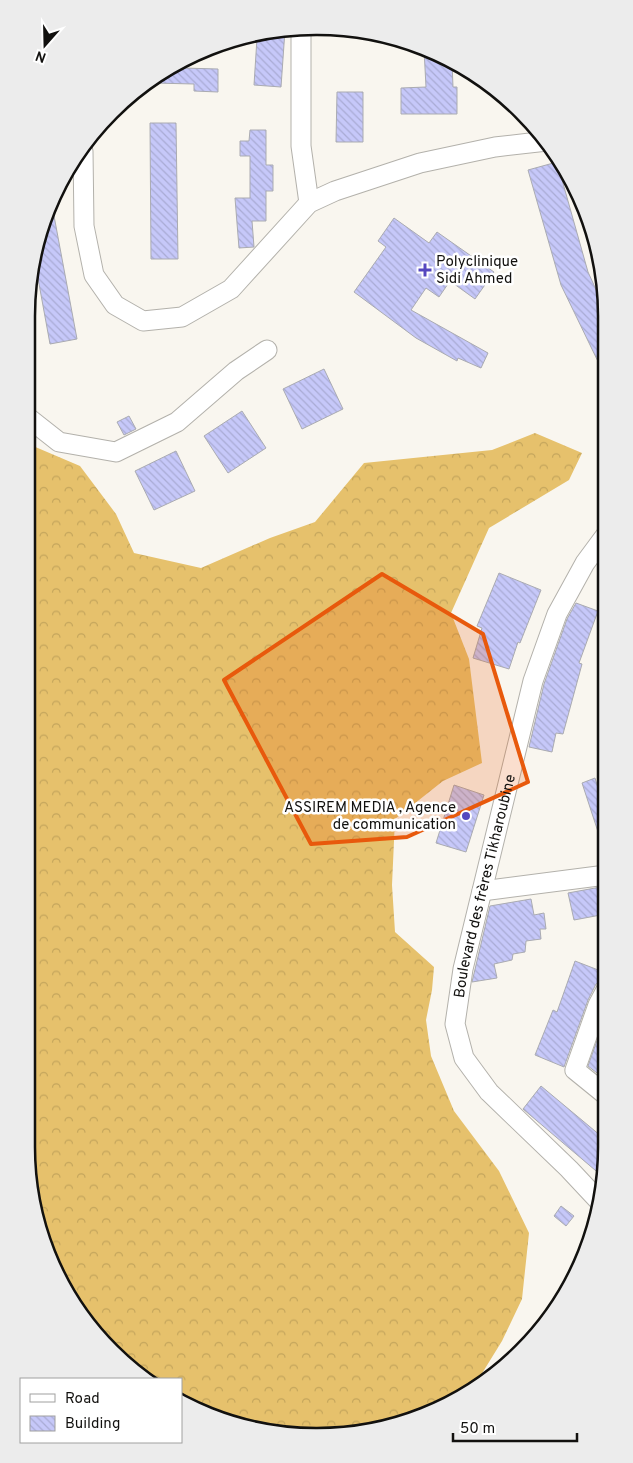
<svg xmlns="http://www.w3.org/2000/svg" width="633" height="1463" viewBox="0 0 633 1463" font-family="Overpass,sans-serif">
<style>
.forest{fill:url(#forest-crowns)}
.building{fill:url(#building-back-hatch);stroke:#aaabb1}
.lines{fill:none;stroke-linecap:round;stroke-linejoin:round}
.minor-casing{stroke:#b3b1ab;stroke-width:21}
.minor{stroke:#fff;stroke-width:19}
.marked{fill:#e8590c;fill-opacity:0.2;stroke:#e8590c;stroke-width:4;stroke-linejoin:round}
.poi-dot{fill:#5547bf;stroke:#fff;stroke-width:2}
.labels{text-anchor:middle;stroke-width:5;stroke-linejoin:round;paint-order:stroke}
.poi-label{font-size:15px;fill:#12110f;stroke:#fff;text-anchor:start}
.street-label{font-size:15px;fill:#12110f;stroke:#fff}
.rim{fill:none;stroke:#12110f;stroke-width:2.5}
</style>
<defs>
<pattern id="forest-crowns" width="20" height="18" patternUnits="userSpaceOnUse" patternTransform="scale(1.25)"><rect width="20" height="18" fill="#e6c16c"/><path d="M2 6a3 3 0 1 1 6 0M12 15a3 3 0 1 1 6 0" fill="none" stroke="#c4a55c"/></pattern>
<pattern id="building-back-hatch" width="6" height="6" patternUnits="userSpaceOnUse" patternTransform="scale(1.25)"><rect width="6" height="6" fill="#c6c8f9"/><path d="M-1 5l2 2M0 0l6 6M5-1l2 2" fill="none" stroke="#a9abd4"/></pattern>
</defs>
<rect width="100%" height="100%" fill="#f9f6ef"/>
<path class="forest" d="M 535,433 L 582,453 L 569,480 L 489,528 L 451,613 L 469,659 L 482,763 L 443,781 L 395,819 L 392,885 L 395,932 L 434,967 L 432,990 L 426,1020 L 431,1056 L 454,1111 L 499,1171 L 529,1233 L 522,1299 L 502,1341 L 473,1388 L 462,1398 L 373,1431 L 260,1431 L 181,1402 L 181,1379 L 149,1379 L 98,1338 L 42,1240 L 26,1146 L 26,443 L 80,466 L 116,514 L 134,553 L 201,568 L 270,538 L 315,522 L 364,463 L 492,450 Z"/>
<g class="building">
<path d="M 285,30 L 281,87 L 254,85 L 257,38 Z"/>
<path d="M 424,49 L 452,62 L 453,87 L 457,87 L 457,114 L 401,114 L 401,88 L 426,87 Z"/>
<path d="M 183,60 L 183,68 L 218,69 L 218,92 L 194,91 L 194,84 L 153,83 Z"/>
<path d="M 337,92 L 363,92 L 363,142 L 336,142 Z"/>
<path d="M 150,123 L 176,123 L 178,259 L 151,259 Z"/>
<path d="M 250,130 L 266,130 L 266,165 L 273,165 L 273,191 L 266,191 L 266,221 L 252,221 L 254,247 L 239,248 L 235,198 L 250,198 L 250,156 L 240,156 L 240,141 L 249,141 Z"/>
<path d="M 557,162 L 588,272 L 604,307 L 605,376 L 561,285 L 528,170 Z"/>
<path d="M 52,205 L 77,339 L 50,344 L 35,262 L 42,223 Z"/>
<path d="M 394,218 L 429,243 L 437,232 L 494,272 L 475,299 L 450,281 L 439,297 L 426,288 L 411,310 L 488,353 L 481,368 L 458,358 L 457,361 L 416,338 L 354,292 L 386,247 L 378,241 Z"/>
<path d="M 324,369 L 343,409 L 302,429 L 283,389 Z"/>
<path d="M 242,411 L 266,448 L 228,473 L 204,436 Z"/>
<path d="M 129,416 L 136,429 L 124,435 L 117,422 Z"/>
<path d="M 176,451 L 195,491 L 154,510 L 135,471 Z"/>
<path d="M 499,573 L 541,590 L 520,643 L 518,642 L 509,669 L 473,658 L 482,628 L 477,626 Z"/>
<path d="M 576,603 L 598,611 L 579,663 L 582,664 L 563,734 L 556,733 L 552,752 L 529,747 L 544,684 L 567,619 Z"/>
<path d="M 595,778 L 598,788 L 606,786 L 606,846 L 603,847 L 582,783 Z"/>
<path d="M 454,785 L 484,795 L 466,852 L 436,843 Z"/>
<path d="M 606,886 L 606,914 L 574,920 L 568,893 Z"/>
<path d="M 531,899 L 534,915 L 544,913 L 546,929 L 540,929 L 541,939 L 526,941 L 525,952 L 513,954 L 512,960 L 494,964 L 497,978 L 472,982 L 490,906 Z"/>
<path d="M 575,961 L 606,973 L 606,979 L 596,984 L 588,1000 L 564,1067 L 535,1055 L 553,1010 L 557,1012 Z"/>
<path d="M 606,1015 L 606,1020 L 607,1077 L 597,1073 L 588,1066 Z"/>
<path d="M 541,1086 L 607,1141 L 602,1176 L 523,1109 Z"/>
<path d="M 561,1206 L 574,1216 L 566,1226 L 554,1216 Z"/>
</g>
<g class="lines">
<defs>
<g id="minor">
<path d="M 301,27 L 301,146 L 309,203"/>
<path d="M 83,151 L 84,226 L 94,275 L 115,305 L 143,321 L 182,317 L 231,289 L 309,203 L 335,191 L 420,163 L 495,147 L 547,141"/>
<path d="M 26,416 L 59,442 L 116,452 L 177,422 L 236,371 L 267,350"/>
<path d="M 482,891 L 606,875"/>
<path d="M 606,990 L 598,1005 L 575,1070 L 607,1096"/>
<path id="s1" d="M 598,1200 L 569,1169 L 489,1092 L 464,1058 L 455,1024 L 463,969 L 533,681 L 557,614 L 585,563 L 605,536"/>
</g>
</defs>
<use href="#minor" class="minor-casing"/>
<use href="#minor" class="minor"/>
</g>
<path class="marked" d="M 382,574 L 483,634 L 528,782 L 407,837 L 311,844 L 224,680 Z"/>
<g class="poi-dot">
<path d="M422.5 262.5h5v5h5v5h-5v5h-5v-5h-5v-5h5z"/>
<circle cx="466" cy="816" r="5"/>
</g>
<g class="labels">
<g class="poi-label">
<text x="436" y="266">Polyclinique<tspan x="436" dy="17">Sidi Ahmed</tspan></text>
<text x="456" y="812" text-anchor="end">ASSIREM MEDIA , Agence<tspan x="456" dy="17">de communication</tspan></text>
</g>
<g class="street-label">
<text dy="5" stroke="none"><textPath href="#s1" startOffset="372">Boulevard des frères Tikharoubine</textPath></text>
</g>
</g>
<path d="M0 0H633V1463H0ZM316 35H317A281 281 0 0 1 598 316V1147A281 281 0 0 1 317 1428H316A281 281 0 0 1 35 1147V316A281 281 0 0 1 316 35Z" fill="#ececec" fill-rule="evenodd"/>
<path class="rim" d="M316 35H317A281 281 0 0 1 598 316V1147A281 281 0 0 1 317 1428H316A281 281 0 0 1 35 1147V316A281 281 0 0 1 316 35Z"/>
<rect x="20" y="1378" width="162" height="65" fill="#ffffff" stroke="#a0a09f"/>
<rect x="30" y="1394" width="25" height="8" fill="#ffffff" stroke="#a0a09f"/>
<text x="65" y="1403" font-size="15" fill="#12110f">Road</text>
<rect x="30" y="1416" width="25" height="15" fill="url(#building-back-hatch)" stroke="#a0a09f"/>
<text x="65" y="1428" font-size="15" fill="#12110f">Building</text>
<g transform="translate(45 45) rotate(200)" stroke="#ffffff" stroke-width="4" paint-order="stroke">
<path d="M0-4L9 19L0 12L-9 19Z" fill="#12110f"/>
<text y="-8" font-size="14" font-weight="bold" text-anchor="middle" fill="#12110f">N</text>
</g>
<path d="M453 1433v8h124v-8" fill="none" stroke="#12110f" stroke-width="2.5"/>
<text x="460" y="1433" font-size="15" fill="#12110f" stroke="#ffffff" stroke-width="4" paint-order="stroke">50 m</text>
</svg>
